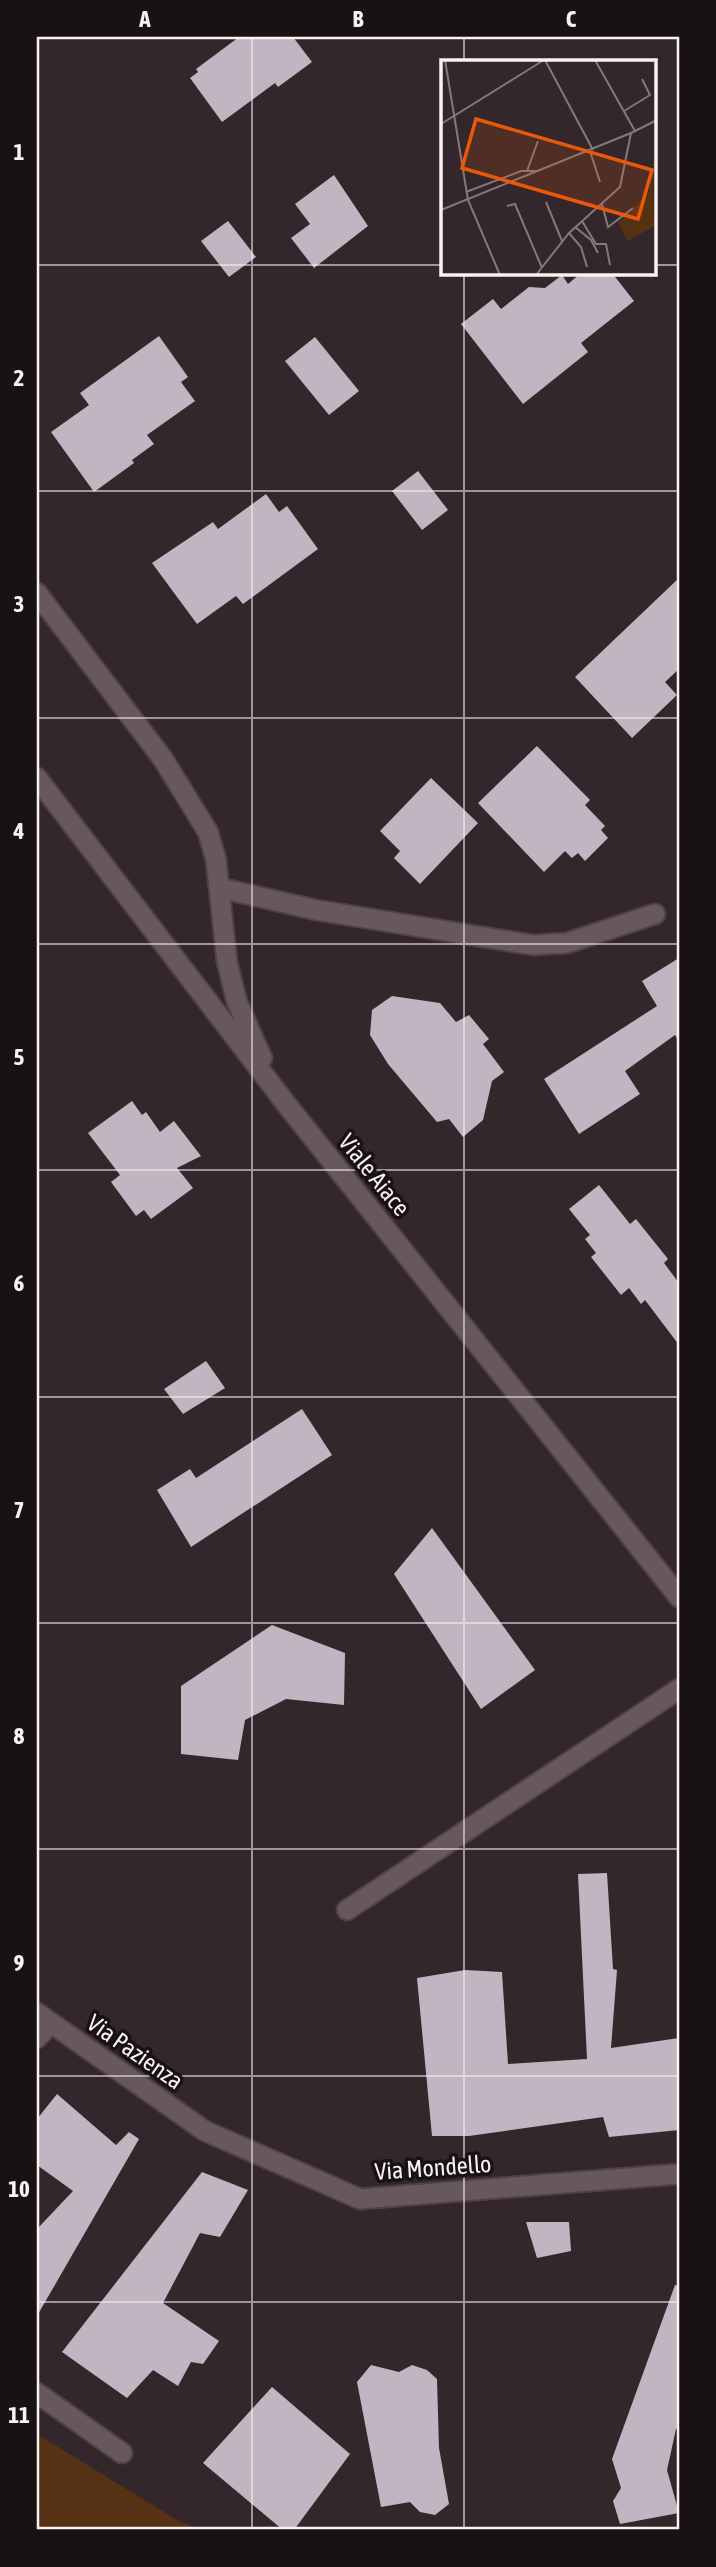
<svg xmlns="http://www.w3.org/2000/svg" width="716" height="2567" viewBox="0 0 716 2567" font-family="'Asap Condensed',sans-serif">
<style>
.green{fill:#553213}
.building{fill:#c2b5c1}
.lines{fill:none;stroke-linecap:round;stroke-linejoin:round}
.service-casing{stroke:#4d4245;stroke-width:23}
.minor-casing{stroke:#4d4245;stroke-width:23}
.service{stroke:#67585c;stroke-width:19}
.minor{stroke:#67585c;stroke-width:19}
.grid{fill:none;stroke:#faf1f3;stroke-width:2;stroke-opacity:0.55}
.labels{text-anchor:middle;stroke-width:7;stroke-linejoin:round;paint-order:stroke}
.street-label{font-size:24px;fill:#faf1f3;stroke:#181214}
.inset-road{fill:none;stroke:#83787b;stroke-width:2}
.view{fill:#e8590c;fill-opacity:0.15;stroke:#e8590c;stroke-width:3.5}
.inset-edge{fill:none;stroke:#faf1f3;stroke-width:3.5}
.neatline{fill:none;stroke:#faf1f3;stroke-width:2.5}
.grid-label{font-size:23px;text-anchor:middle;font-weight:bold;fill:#faf1f3}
</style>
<rect width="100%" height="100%" fill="#34272b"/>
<path class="green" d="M 37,2434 L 177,2520 L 200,2530 L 37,2530 Z"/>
<g class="building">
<path d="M 239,37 L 293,37 L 312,62 L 278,87 L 275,83 L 222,122 L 190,78 L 198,72 L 196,69 Z"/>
<path d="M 334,175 L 368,226 L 314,268 L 291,238 L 310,224 L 295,204 Z"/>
<path d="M 228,221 L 256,257 L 229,277 L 201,241 Z"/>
<path d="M 581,273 L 612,273 L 634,301 L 581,343 L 588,352 L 523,404 L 461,324 L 493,299 L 501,309 L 529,287 L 545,288 L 562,275 L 568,284 Z"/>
<path d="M 159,336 L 188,377 L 181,382 L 195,401 L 147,435 L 154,444 L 132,460 L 134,463 L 94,492 L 51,432 L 89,405 L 80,393 Z"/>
<path d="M 315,337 L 359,391 L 329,415 L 285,361 Z"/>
<path d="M 418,471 L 448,510 L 422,530 L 392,491 Z"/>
<path d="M 266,494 L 279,512 L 287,506 L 318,549 L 243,604 L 236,596 L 197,624 L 152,563 L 213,522 L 218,529 Z"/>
<path d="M 679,578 L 679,669 L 665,682 L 677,695 L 632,738 L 575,677 Z"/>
<path d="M 537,746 L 590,800 L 585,805 L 605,826 L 601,830 L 608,838 L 585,861 L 578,853 L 572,858 L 565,851 L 544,872 L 478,803 Z"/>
<path d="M 431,778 L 478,823 L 420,884 L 394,858 L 400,851 L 380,831 Z"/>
<path d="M 679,958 L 679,1042 L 675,1035 L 625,1071 L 640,1094 L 579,1134 L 544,1079 L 657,1006 L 642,981 Z"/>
<path d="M 392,996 L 440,1003 L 456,1022 L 469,1015 L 489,1039 L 483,1044 L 504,1072 L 492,1081 L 483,1120 L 463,1137 L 449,1119 L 437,1122 L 388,1064 L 370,1035 L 372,1010 Z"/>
<path d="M 132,1101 L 142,1115 L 146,1112 L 160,1132 L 174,1121 L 201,1156 L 177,1168 L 193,1188 L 151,1219 L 144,1210 L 136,1216 L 111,1182 L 120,1175 L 88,1133 Z"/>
<path d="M 599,1185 L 630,1224 L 636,1219 L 668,1259 L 664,1263 L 679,1283 L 679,1345 L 645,1300 L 641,1304 L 629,1288 L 621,1295 L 591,1257 L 596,1253 L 585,1239 L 590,1235 L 569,1209 Z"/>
<path d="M 206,1361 L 225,1388 L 183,1414 L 164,1389 Z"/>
<path d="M 302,1409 L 332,1455 L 191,1547 L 157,1490 L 190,1469 L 196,1478 Z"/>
<path d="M 432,1528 L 535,1670 L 481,1709 L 394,1574 Z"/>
<path d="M 272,1625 L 345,1653 L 344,1705 L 286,1699 L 245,1720 L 238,1760 L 181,1754 L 181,1686 Z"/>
<path d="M 607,1873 L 613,1969 L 617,1970 L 611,2048 L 679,2038 L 679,2130 L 609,2137 L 603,2117 L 469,2136 L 432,2136 L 417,1978 L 465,1970 L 502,1972 L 508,2064 L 587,2059 L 578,1874 Z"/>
<path d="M 57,2094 L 116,2145 L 129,2132 L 139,2139 L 37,2316 L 37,2229 L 73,2191 L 37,2165 L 37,2119 Z"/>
<path d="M 202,2172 L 248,2190 L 220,2237 L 200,2233 L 163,2303 L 219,2341 L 203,2364 L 191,2362 L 178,2386 L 153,2370 L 127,2398 L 62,2352 Z"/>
<path d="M 526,2222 L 569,2222 L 571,2251 L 537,2258 Z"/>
<path d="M 675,2285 L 679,2286 L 679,2428 L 676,2429 L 667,2470 L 679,2513 L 620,2524 L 613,2501 L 621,2488 L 612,2459 Z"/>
<path d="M 371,2365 L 399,2372 L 412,2365 L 427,2370 L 437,2379 L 439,2448 L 449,2504 L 435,2515 L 420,2512 L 410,2502 L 381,2507 L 357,2382 Z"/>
<path d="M 272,2387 L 350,2454 L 294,2530 L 283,2530 L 203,2463 Z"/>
</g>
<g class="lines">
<defs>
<path id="service" d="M 220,888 L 316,910 L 533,945 L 567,943 L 655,914"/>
<g id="minor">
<path d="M 37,593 L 163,759 L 208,832 L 216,860 L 227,962 L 237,1002 L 262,1058"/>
<path d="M 37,778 L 287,1105 L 679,1597"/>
<path d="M 347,1910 L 679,1689"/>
<path d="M 37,2013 L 205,2131 L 360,2199 L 679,2174"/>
<path d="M 37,2038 L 51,2023"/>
<path d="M 37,2393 L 122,2453"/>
</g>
</defs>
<use href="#service" class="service-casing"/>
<use href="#minor" class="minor-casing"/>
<use href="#service" class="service"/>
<use href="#minor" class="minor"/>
</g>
<path class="grid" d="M 252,37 L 252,2530M 464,37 L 464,61M 37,265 L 443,265M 655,265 L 679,265M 464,273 L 464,2530M 37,491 L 679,491M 37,718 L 679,718M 37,944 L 679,944M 37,1170 L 679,1170M 37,1397 L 679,1397M 37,1623 L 679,1623M 37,1849 L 679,1849M 37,2076 L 679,2076M 37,2302 L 679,2302"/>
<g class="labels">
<g class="street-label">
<text transform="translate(374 1175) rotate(51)" y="8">Viale Aiace</text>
<text transform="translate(135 2052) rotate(35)" y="8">Via Pazienza</text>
<text transform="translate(433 2168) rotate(-4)" y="8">Via Mondello</text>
</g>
</g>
<g transform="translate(441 60)">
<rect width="215" height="215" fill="#34272b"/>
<path d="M 215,81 L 212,130 L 215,165 L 187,181 L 177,163 L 208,133 Z" fill="#553213"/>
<path class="inset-road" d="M 4,0 L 27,140 L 59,215M 104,0 L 152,90M 154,0 L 194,71M 183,51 L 209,35 L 201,19M 0,64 L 103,0M 149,91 L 159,122M 86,111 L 97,81M 25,132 L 80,111 L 96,111M 105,142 L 121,181M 161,144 L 167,167 L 192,148M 66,146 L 74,144 L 101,208M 0,150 L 190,73M 141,161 L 155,184 L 165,184 L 169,205M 134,167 L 150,180 L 157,193M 128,173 L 140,187 L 146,207M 95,215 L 128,173 L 179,127 L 190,73 L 216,60"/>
<path class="view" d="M 35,59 L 211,110 L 197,159 L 21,108 Z"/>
<rect width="215" height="215" class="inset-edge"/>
</g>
<rect width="716" height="2567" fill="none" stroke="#181214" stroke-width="77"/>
<rect x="38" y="38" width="640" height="2490" class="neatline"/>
<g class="grid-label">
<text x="145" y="27">A</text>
<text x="358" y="27">B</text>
<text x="571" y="27">C</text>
<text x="19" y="160">1</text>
<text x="19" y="386">2</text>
<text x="19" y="612">3</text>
<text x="19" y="839">4</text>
<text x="19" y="1065">5</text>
<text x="19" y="1291">6</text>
<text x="19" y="1518">7</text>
<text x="19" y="1744">8</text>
<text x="19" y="1971">9</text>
<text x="19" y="2197">10</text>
<text x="19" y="2423">11</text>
</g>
</svg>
